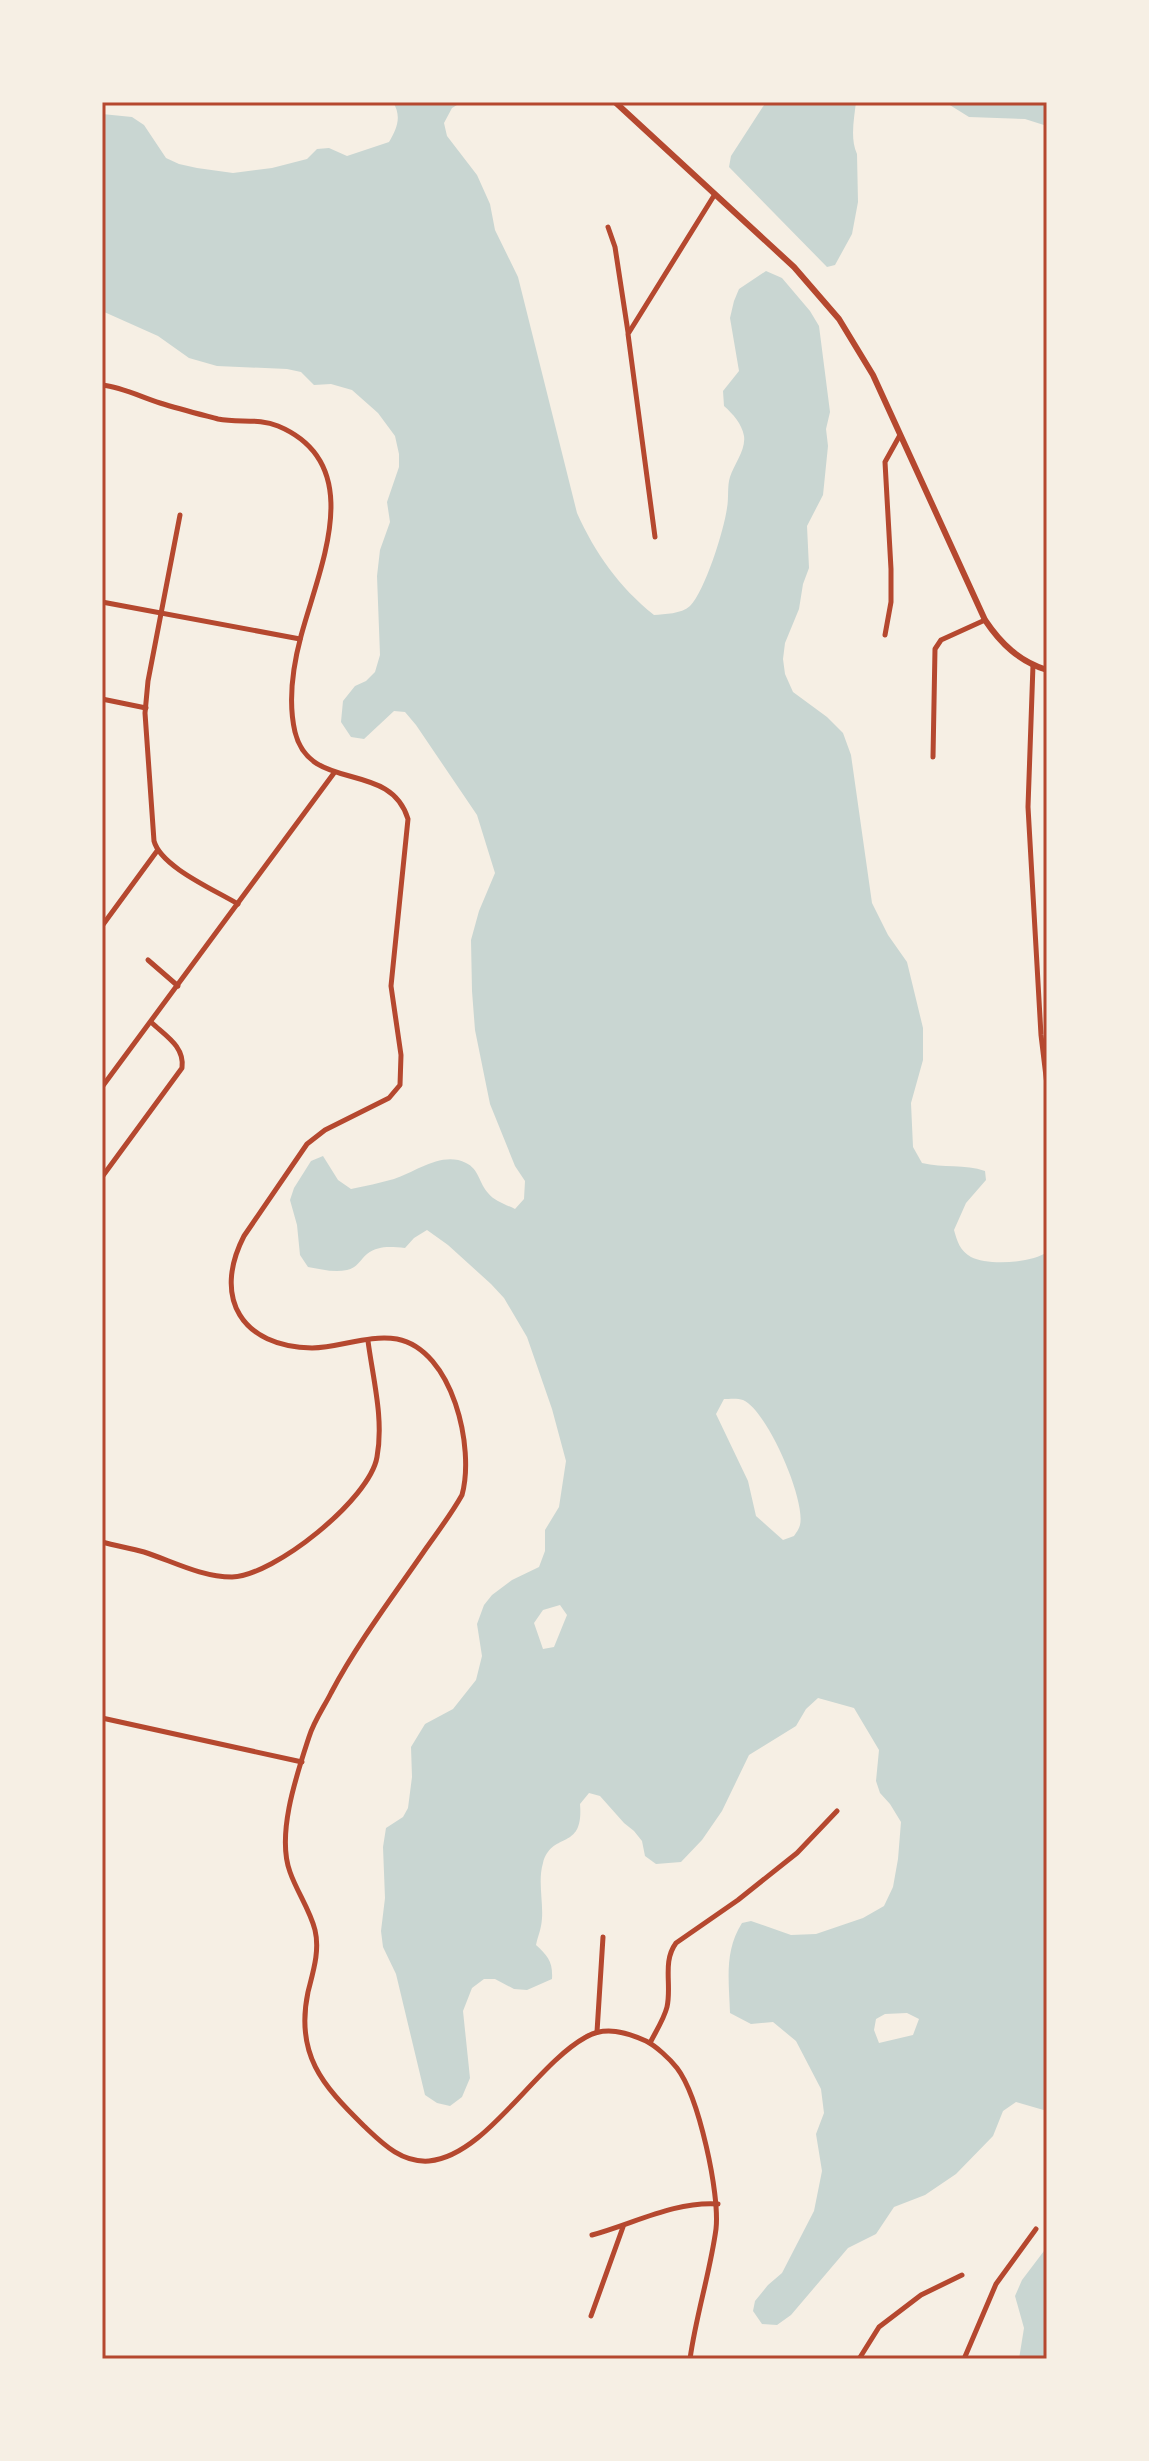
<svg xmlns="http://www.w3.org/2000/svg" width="1149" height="2461" viewBox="0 0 1149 2461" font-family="Ubuntu,sans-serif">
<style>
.water{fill:#c9d6d2;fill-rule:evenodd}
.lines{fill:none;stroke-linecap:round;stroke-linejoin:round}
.minor{stroke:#b5482f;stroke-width:5}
.tertiary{stroke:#b5482f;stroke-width:6}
.neatline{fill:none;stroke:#b5482f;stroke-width:3}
</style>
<rect width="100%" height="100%" fill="#f6efe4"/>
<g class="water">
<path d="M 393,102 L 462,102 L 452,108 L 444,123 L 447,136 L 477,175 L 490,204 L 495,230 L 518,277 L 577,513 C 595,553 619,587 654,615 C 665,614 681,614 690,606 C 705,591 724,530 727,508 C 729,498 727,486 730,477 C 734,464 746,450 744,436 C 742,424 733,414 724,406 L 723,391 L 739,371 L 730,318 L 734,301 L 739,289 L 766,271 L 782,278 L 810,311 L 819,326 L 830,412 L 826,429 L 828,446 L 823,495 L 807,526 L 809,568 L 803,584 L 799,609 L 785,643 L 783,659 L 785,674 L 793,692 L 827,717 L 843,733 L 851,755 L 872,903 L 888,935 L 907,962 L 923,1028 L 923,1060 L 911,1103 L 913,1147 L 922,1163 C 943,1168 965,1164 985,1171 L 986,1180 L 966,1203 L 954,1230 C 957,1241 960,1251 971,1257 C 988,1266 1032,1263 1047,1252 L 1047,2111 L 1016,2102 L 1003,2111 L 993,2136 L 956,2174 L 925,2195 L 894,2207 L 876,2234 L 848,2248 L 791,2315 L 777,2325 L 762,2324 L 753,2311 L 755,2301 L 768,2285 L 782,2273 L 814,2211 L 822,2171 L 816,2134 L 824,2113 L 821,2089 L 796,2041 L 773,2022 L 751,2024 L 730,2013 C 729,1981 724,1951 742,1923 L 751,1921 L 791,1935 L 816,1934 L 863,1918 L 884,1906 L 893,1887 L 898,1859 L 901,1822 L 890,1804 L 880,1793 L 876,1781 L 879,1750 L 854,1708 L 818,1698 L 806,1709 L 796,1726 L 749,1755 L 722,1811 L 702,1840 L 681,1862 L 656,1864 L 645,1856 L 642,1841 L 634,1831 L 624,1823 L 600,1796 L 589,1793 L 580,1804 C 584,1852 552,1830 543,1863 C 537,1883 545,1906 541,1926 C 540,1932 537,1939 536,1945 C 548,1956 553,1962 552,1979 L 527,1990 L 514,1989 L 495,1979 L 484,1979 L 472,1988 L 463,2011 L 470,2078 L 462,2097 L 450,2106 L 437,2103 L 425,2095 L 396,1974 L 383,1947 L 381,1931 L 385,1898 L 383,1847 L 386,1828 L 403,1817 L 408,1808 L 412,1777 L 411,1747 L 425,1724 L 453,1709 L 476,1680 L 482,1656 L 477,1624 L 484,1605 L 492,1595 L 512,1580 L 539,1567 L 545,1551 L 545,1530 L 559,1507 L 566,1461 L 552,1409 L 527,1337 L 504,1298 L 491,1284 L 448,1245 L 427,1230 L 414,1238 L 405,1248 C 391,1247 379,1245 367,1254 C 360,1260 357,1268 347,1270 C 334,1273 320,1269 308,1267 L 300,1255 L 297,1225 L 290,1200 L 294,1188 L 311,1161 L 323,1156 L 338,1180 L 351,1189 C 365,1186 380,1183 394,1179 C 416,1172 442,1151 466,1163 C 479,1169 479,1183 488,1193 C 494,1201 507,1205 515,1209 L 524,1199 L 525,1181 L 515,1166 L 490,1104 L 475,1030 L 472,991 L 471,940 L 479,911 L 495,873 L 477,815 L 416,725 L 405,712 L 394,711 L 364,739 L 351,737 L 341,722 L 343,701 L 355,686 L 366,681 L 375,672 L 380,655 L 377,576 L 380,550 L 390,522 L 387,502 L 399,467 L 399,454 L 395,436 L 378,413 L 352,390 L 331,384 L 314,385 L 301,372 L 287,369 L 217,366 L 189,358 L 158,336 L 102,311 L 102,114 L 132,117 L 144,125 L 166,158 L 179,164 L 197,168 L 233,173 L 272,168 L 307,159 L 317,149 L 329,148 L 347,156 L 389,142 C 397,128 402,117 393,102 ZM 724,1399 C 729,1399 738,1398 743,1400 C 767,1410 806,1500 800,1525 C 799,1529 796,1533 794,1536 L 783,1540 L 756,1516 L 748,1481 L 716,1414 ZM 560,1605 L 567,1615 L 554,1647 L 543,1649 L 534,1623 L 543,1610 ZM 907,2013 L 919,2019 L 913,2035 L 879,2043 L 874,2030 L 876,2019 L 885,2014 Z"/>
<path d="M 766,102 L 856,102 C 854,119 850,139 857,154 L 858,202 L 852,234 L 835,265 L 827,267 L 729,167 L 731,156 Z"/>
<path d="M 945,102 L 1047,102 L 1047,126 L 1025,119 L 969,117 Z"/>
<path d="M 1047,2247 L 1047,2359 L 1019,2359 L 1024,2328 L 1015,2296 L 1022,2280 Z"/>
</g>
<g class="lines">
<g class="minor">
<path d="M 608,227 L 615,247 L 628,332"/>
<path d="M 102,385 C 122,387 141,397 160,403 C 179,409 199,414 218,419 C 238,423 259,418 278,426 C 369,464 319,568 301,636 C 293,666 288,702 295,732 C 310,794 390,759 408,819 L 391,986 L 401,1055 L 400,1085 L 389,1098 L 325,1130 L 307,1144 L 244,1236 C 212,1298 242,1347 312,1348 C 339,1348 369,1334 397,1339 C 453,1350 475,1448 462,1495 C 452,1513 439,1530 427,1547 C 394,1595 358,1642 331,1693 C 324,1707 314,1721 309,1737 C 297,1774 276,1834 290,1872 C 297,1892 310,1910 315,1930 C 320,1951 313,1972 308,1992 C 295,2054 322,2085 364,2126 C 382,2143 401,2163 429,2161 C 486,2156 535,2065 586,2037 C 605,2026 626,2032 646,2041 C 656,2046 670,2059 677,2068 C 699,2097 720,2194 716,2229 C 710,2273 696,2315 690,2359"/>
<path d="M 180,515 L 148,681 L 145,713 L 154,841 C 161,867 215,890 238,904"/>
<path d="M 655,537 L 628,334 L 715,194"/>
<path d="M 102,602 L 300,639"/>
<path d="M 885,635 L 891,602 L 891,569 L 885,462 L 900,435"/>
<path d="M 1033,665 L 1028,807 L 1041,1035 L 1047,1085"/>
<path d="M 102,699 L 146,708"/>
<path d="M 933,757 L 935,649 L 941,640 L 985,620"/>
<path d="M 102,926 L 157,851"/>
<path d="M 148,960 L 178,986"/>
<path d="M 102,1087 L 334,773"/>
<path d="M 102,1177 L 182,1068 C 185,1047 166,1036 152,1023"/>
<path d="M 102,1542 C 116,1546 130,1548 144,1552 C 172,1561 201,1577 232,1577 C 274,1576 370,1499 377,1457 C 384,1419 373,1379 368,1341"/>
<path d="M 102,1718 L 302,1762"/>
<path d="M 597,2032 L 603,1937"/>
<path d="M 650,2043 C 656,2031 664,2019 667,2007 C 672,1985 662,1962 676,1943 L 738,1900 L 797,1853 L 837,1811"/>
<path d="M 592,2235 C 633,2224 675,2201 718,2204"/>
<path d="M 591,2316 L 623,2227"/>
<path d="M 859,2359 L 879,2327 L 921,2295 L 962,2275"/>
<path d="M 964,2359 L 996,2284 L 1036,2229"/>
</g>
<path class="tertiary" d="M 615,102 L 794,267 L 839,319 L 873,375 L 985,620 C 1001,644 1019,661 1047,670"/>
</g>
<rect width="1149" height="2461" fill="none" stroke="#f6efe4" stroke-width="208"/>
<rect x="104" y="104" width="941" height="2253" class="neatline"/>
</svg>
